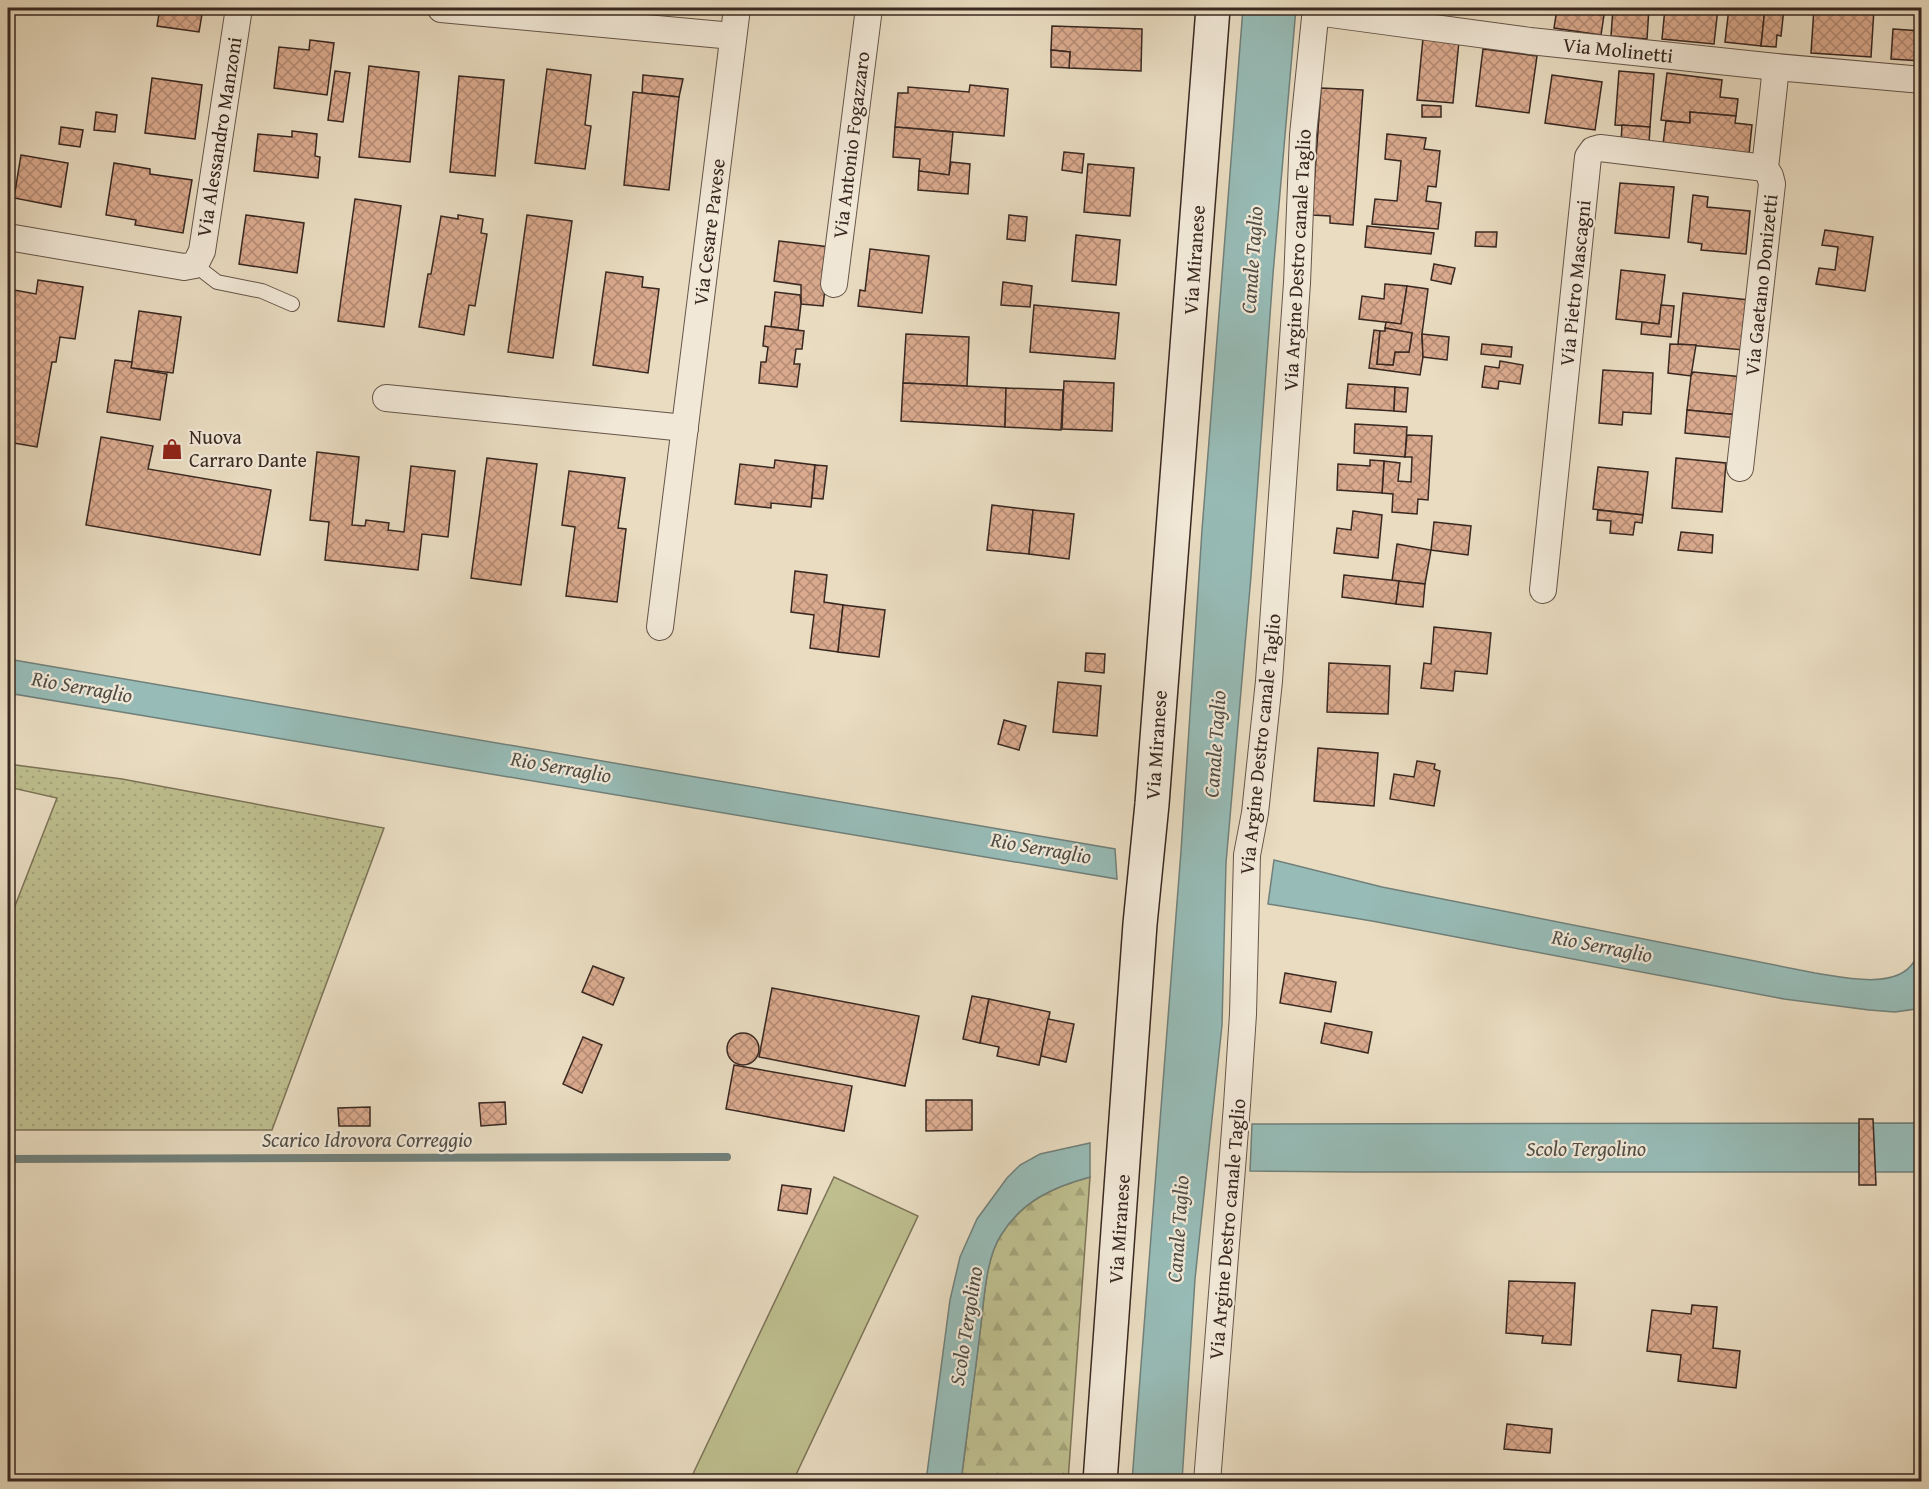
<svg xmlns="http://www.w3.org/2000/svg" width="1929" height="1489" viewBox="0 0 1929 1489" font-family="'Gentium Book Plus',serif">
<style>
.grass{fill:url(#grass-dots);stroke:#7c7358;stroke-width:1.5}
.forest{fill:url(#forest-firs);stroke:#7c7358;stroke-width:1.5}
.garden{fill:#bebe8e;stroke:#7c7358;stroke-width:1.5}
.water{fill:#97bbb6;stroke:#71807a;stroke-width:1.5}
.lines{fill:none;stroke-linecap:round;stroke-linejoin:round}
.stream{stroke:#71807a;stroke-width:8}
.building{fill:url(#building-cross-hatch);stroke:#392821;stroke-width:1.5}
.lane-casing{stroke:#655549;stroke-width:16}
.street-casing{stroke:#655549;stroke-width:28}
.secondary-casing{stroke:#392821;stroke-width:36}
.lane{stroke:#f1e8d7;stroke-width:14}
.street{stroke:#f1e8d7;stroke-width:26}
.secondary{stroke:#f1e8d7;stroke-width:33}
.labels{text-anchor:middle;stroke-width:4.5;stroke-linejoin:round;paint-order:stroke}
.street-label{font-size:20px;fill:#392821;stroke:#f1e8d7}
.poi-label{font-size:20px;fill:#392821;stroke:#f1e8d7;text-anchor:start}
.water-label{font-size:21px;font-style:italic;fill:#504d46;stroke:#f1e8d7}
</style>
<defs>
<pattern id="grass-dots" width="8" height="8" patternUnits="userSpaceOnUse" patternTransform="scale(1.5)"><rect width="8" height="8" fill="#bebe8e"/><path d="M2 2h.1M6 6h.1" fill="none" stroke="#a4a37a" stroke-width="1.8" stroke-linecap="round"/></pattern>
<pattern id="forest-firs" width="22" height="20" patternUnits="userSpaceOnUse" patternTransform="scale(1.5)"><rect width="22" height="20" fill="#bebe8e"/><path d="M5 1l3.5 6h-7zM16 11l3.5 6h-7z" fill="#a4a37a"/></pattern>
<pattern id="building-cross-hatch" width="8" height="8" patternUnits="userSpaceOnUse" patternTransform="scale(1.5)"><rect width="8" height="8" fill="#daaa8e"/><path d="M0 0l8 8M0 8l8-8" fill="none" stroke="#b28a74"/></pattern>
</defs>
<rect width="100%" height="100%" fill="#e9dcc1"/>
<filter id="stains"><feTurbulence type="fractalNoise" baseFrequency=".00333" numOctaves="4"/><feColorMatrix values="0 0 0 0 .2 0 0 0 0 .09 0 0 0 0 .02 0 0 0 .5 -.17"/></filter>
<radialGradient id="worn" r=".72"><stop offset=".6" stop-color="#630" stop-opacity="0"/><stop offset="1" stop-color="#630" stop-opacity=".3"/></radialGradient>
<path class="grass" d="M 8,764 L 122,779 L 384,828 L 272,1130 L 8,1130 L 8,924 L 57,798 L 8,787 Z"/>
<path class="forest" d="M 1090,1177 L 1068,1481 L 961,1482 C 967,1432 974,1382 980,1332 C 984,1303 985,1259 1001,1235 C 1022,1201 1053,1187 1090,1177 Z"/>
<path class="garden" d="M 834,1177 L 918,1216 L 794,1479 L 797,1481 L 699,1481 L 691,1478 Z"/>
<g class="water">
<path d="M 1243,8 L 1296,8 L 1273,274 L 1251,576 L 1226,863 L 1222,1025 L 1195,1279 L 1182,1481 L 1132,1481 L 1181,851 L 1202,530 Z"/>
<path d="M 8,659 L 1115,849 L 1117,879 L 8,693 Z"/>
<path d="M 1274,860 L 1382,887 L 1815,973 C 1842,977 1895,990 1913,963 C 1917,958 1919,951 1921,946 L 1921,1003 L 1916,1009 L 1895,1012 L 1869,1010 L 1784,999 L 1372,921 L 1268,904 Z"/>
<path d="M 1921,1123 L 1921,1172 L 1358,1172 L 1250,1171 L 1252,1124 Z"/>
<path d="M 1090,1143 L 1090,1177 C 1053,1187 1022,1201 1001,1235 C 985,1259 984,1303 980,1332 C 974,1382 967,1432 961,1481 L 926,1481 L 950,1300 L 960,1257 L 977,1219 L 1007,1178 L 1020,1165 L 1040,1154 Z"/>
</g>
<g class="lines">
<path class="stream" d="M 8,1159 L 727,1157"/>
</g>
<g class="building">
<path d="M 160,8 L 203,8 L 199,32 L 157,26 Z"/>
<path d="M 1558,8 L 1605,8 L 1604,15 Z"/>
<path d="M 1613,8 L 1649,8 L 1647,39 L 1611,36 Z"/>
<path d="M 1665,8 L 1718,8 L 1714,44 L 1662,39 Z"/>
<path d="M 1729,8 L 1765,8 L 1761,46 L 1725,42 Z"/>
<path d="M 1765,8 L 1784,8 L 1781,36 L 1777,35 L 1776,47 L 1761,46 Z"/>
<path d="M 1814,8 L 1874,9 L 1871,57 L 1811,53 Z"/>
<path d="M 1557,9 L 1604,15 L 1601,35 L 1554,28 Z"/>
<path d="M 1052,26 L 1142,29 L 1141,71 L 1069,68 L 1070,52 L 1051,50 Z"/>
<path d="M 1893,29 L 1922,31 L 1922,61 L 1891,59 Z"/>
<path d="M 1423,38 L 1459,41 L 1453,103 L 1417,100 Z"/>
<path d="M 310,40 L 334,43 L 327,95 L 274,88 L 279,47 L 309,50 Z"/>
<path d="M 1483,49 L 1537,56 L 1529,113 L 1476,106 Z"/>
<path d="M 1051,50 L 1070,52 L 1069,68 L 1051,67 Z"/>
<path d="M 369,66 L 419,72 L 410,162 L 359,157 Z"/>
<path d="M 547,69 L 591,75 L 585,125 L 591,126 L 585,169 L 535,163 Z"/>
<path d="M 335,71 L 350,73 L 343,122 L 328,120 Z"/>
<path d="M 1619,71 L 1654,74 L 1650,127 L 1615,125 Z"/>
<path d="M 1667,73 L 1722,80 L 1720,97 L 1738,99 L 1736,116 L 1690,112 L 1690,123 L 1661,120 Z"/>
<path d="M 643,75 L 683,79 L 679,97 L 642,93 Z"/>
<path d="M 1552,75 L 1602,82 L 1595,130 L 1545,123 Z"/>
<path d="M 459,76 L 504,80 L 495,176 L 450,172 Z"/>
<path d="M 152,78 L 202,85 L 195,139 L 145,133 Z"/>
<path d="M 970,85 L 1008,89 L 1004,136 L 895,127 L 898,93 L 908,93 L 908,87 L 969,92 Z"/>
<path d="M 1321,88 L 1363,90 L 1353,225 L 1330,223 L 1330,216 L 1312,215 Z"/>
<path d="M 633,92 L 679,97 L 669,190 L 624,185 Z"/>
<path d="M 1422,105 L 1441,106 L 1441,117 L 1422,117 Z"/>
<path d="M 96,112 L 117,115 L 115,132 L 94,130 Z"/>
<path d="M 1690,112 L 1736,116 L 1735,123 L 1752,125 L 1749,154 L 1663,144 L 1666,121 L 1690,123 Z"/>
<path d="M 1622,125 L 1650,127 L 1649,144 L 1621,142 Z"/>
<path d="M 61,127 L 83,130 L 80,147 L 59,144 Z"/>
<path d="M 895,127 L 953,132 L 949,175 L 919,171 L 920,159 L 893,157 Z"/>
<path d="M 292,131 L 317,134 L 315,156 L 320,157 L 318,178 L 254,171 L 258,134 L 292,137 Z"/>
<path d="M 1387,134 L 1426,138 L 1424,149 L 1440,151 L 1436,187 L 1428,186 L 1426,201 L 1441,203 L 1438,229 L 1372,224 L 1375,199 L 1397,201 L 1401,161 L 1385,159 Z"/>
<path d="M 1064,152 L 1084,154 L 1082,173 L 1062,170 Z"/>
<path d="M 21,155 L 68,163 L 61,207 L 14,198 Z"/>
<path d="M 951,162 L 970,164 L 968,194 L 918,190 L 919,171 L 949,175 Z"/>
<path d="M 114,163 L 150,169 L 150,174 L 192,180 L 183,233 L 135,225 L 136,220 L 106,215 Z"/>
<path d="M 1088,164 L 1134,168 L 1130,216 L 1084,212 Z"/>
<path d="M 1620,183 L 1674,187 L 1669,238 L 1615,233 Z"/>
<path d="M 1693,195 L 1708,197 L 1707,207 L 1750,211 L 1746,254 L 1701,250 L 1702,244 L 1688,242 Z"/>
<path d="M 355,199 L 401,206 L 384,327 L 338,321 Z"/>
<path d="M 246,215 L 304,223 L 297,273 L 239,264 Z"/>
<path d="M 458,215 L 483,219 L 481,233 L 487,234 L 475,306 L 469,305 L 464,335 L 419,327 L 428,274 L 431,274 L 441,216 L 458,219 Z"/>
<path d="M 527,215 L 572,221 L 553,358 L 508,352 Z"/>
<path d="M 1009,215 L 1027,217 L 1025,241 L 1007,239 Z"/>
<path d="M 1367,226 L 1434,233 L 1431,254 L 1365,247 Z"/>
<path d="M 1825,230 L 1873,237 L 1865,291 L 1816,284 L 1819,268 L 1835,270 L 1838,247 L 1822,245 Z"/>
<path d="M 1476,232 L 1497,232 L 1496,247 L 1475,246 Z"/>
<path d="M 1076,235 L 1120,240 L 1116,285 L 1072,281 Z"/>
<path d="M 779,241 L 830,247 L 823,306 L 801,304 L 801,285 L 774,281 Z"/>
<path d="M 870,249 L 929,256 L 922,313 L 858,306 L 860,290 L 865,291 Z"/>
<path d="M 1434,264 L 1455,268 L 1451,284 L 1431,280 Z"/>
<path d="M 1621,270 L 1665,275 L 1659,324 L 1616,319 Z"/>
<path d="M 606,272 L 643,277 L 642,287 L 659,289 L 648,373 L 593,365 Z"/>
<path d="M 38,280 L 83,287 L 75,339 L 60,337 L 56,362 L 52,362 L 37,447 L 8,442 L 8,289 L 36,294 Z"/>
<path d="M 1003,282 L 1032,286 L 1030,307 L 1001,305 Z"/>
<path d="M 1385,284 L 1407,286 L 1401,324 L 1359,319 L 1362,296 L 1384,299 Z"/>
<path d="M 1407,286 L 1428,289 L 1422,334 L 1423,357 L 1420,375 L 1369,368 L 1374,330 L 1380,331 L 1377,364 L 1393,365 L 1395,352 L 1409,352 L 1412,333 L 1385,328 L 1386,322 L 1401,324 Z"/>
<path d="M 775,292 L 800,295 L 801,304 L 798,330 L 771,327 Z"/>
<path d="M 1683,293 L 1749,300 L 1744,350 L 1678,344 Z"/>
<path d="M 1034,305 L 1119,313 L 1115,359 L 1030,352 Z"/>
<path d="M 1661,305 L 1674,306 L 1671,337 L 1641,334 L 1642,322 L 1659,324 Z"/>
<path d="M 139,311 L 181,317 L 173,373 L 131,368 Z"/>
<path d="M 765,326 L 804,331 L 802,349 L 796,349 L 794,364 L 800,364 L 797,387 L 759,383 L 761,362 L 766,362 L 768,347 L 763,346 Z"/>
<path d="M 1385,328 L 1412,333 L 1409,352 L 1395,352 L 1393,365 L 1377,364 L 1380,331 L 1385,331 Z"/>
<path d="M 906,334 L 969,337 L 967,386 L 903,383 Z"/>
<path d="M 1422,334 L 1449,337 L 1447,360 L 1423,357 Z"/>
<path d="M 1482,344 L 1512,347 L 1511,357 L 1481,354 Z"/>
<path d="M 1670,344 L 1696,345 L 1691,376 L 1668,373 Z"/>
<path d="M 115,360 L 132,362 L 131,368 L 167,374 L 160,420 L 107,412 Z"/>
<path d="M 1500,361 L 1523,365 L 1520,384 L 1499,381 L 1498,389 L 1482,387 L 1485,366 L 1499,368 Z"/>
<path d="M 1603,370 L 1653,373 L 1651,414 L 1623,412 L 1622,425 L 1599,423 Z"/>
<path d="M 1693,372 L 1743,377 L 1739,415 L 1687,410 L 1691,376 Z"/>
<path d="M 1064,381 L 1114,383 L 1112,431 L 1062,429 Z"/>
<path d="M 903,383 L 1006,388 L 1005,427 L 901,421 Z"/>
<path d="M 1348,384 L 1395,387 L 1394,411 L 1346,408 Z"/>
<path d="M 1395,387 L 1408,388 L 1406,412 L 1394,411 Z"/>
<path d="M 1006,388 L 1063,390 L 1061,430 L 1005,427 Z"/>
<path d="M 1687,410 L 1739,415 L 1737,438 L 1685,433 Z"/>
<path d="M 1355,424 L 1407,427 L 1405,457 L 1354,453 Z"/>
<path d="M 1407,435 L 1432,436 L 1428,500 L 1418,499 L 1417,514 L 1392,512 L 1393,494 L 1382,493 L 1384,461 L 1400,463 L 1398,481 L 1411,482 L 1412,457 L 1405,457 Z"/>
<path d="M 101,437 L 153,446 L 148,469 L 271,490 L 260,555 L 86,525 Z"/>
<path d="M 317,452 L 359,457 L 352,525 L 365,526 L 366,520 L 389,523 L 388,530 L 404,532 L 411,466 L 455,471 L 448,537 L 422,534 L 418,570 L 325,560 L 329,522 L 310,520 Z"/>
<path d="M 487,458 L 537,464 L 521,585 L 471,578 Z"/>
<path d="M 1676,458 L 1726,463 L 1722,512 L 1672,508 Z"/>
<path d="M 775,460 L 815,465 L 811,507 L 771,503 L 771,508 L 735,504 L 740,464 L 774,468 Z"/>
<path d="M 1370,460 L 1384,461 L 1382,493 L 1337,490 L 1338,464 L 1370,466 Z"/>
<path d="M 815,465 L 827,466 L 823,499 L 812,498 Z"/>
<path d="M 1598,467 L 1648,472 L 1643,515 L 1593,509 Z"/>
<path d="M 569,471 L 625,478 L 618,528 L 626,529 L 617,602 L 566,596 L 575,527 L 562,525 Z"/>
<path d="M 992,505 L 1033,510 L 1029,554 L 987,550 Z"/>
<path d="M 1033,510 L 1074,514 L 1069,559 L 1029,554 Z"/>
<path d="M 1598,510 L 1643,515 L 1642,523 L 1635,522 L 1633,535 L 1610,533 L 1611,521 L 1597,520 Z"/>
<path d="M 1353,511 L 1382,515 L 1378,558 L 1334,553 L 1337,528 L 1351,530 Z"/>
<path d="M 1434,522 L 1471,526 L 1468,555 L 1431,550 Z"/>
<path d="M 1681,532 L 1713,535 L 1712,553 L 1678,550 Z"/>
<path d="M 1397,544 L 1431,550 L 1425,584 L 1392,581 Z"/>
<path d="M 795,571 L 827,575 L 824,602 L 843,605 L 838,652 L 810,648 L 814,615 L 791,612 Z"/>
<path d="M 1344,575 L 1399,581 L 1396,604 L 1342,597 Z"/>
<path d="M 1399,581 L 1425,584 L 1423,607 L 1396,604 Z"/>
<path d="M 843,605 L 885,610 L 879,657 L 838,652 Z"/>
<path d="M 1434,627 L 1491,633 L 1487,674 L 1455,671 L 1453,691 L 1421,688 L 1424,663 L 1431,664 Z"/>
<path d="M 1086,653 L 1105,654 L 1104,673 L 1085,671 Z"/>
<path d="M 1329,663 L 1390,666 L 1388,714 L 1327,712 Z"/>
<path d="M 1058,682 L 1101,686 L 1097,736 L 1053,732 Z"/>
<path d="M 1004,720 L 1026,726 L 1019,750 L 998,744 Z"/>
<path d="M 1318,748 L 1378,753 L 1374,806 L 1314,801 Z"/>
<path d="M 1417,761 L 1435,764 L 1434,769 L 1440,771 L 1434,806 L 1390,799 L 1394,774 L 1414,777 Z"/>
<path d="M 593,966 L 624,978 L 613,1005 L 582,992 Z"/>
<path d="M 1285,973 L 1336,982 L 1331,1012 L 1280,1003 Z"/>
<path d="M 772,988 L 919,1016 L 905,1086 L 759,1057 Z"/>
<path d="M 972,996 L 989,999 L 980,1043 L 963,1039 Z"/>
<path d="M 989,999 L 1050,1012 L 1039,1065 L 997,1056 L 999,1047 L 980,1043 Z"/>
<path d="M 1048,1019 L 1074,1024 L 1066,1062 L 1041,1056 Z"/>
<path d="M 1325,1023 L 1372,1032 L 1368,1053 L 1321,1043 Z"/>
<circle cx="743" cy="1049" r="16"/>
<path d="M 583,1037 L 602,1045 L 582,1093 L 563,1084 Z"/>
<path d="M 734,1065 L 852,1086 L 844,1131 L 726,1109 Z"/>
<path d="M 926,1100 L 972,1100 L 972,1130 L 926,1131 Z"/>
<path d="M 505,1102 L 506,1124 L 481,1126 L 479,1103 Z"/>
<path d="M 370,1107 L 370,1126 L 339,1126 L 338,1108 Z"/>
<path d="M 1859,1119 L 1873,1119 L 1876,1185 L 1859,1185 Z"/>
<path d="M 782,1185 L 811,1189 L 807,1214 L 778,1210 Z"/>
<path d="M 1509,1281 L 1575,1283 L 1571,1345 L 1542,1343 L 1543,1336 L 1506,1333 Z"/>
<path d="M 1692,1305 L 1717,1307 L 1713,1348 L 1740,1351 L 1736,1388 L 1678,1381 L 1681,1355 L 1647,1351 L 1652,1310 L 1691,1314 Z"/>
<path d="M 1507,1424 L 1552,1429 L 1550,1453 L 1504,1449 Z"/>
</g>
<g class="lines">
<defs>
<path id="lane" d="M 195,265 L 217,282 L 262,291 L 292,304"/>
<g id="street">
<path d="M 441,9 L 733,36"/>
<path d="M 1316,12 L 1530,41 L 1776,67 L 1922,80"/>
<path d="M 8,237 L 184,267 L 195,265 L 202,251 L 239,8"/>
<path d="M 834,284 L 869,8"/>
<path d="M 386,398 L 685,428"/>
<path d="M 1740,468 L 1772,184 L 1770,176 L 1765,168 L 1776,67"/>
<path d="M 1543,590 L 1588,157 L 1593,150 L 1600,148 L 1765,168"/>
<path d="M 660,627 L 737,8"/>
<path d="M 1207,1482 L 1237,1105 L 1243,1014 L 1247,855 L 1255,813 L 1269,681 L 1297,283 L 1303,135 L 1316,8"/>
</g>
<path id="secondary" d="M 1100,1482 L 1140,924 L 1152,804 L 1213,8"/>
</defs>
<use href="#lane" class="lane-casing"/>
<use href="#street" class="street-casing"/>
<use href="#secondary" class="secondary-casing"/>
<use href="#lane" class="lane"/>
<use href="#street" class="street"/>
<use href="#secondary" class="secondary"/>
</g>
<defs>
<symbol id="shop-bare" viewBox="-9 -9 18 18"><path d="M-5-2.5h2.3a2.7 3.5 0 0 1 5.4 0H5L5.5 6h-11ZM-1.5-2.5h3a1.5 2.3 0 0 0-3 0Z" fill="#8f2418" stroke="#f1e8d7" stroke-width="2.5" paint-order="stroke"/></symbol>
</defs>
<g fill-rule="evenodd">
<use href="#shop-bare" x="157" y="434" width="30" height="30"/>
</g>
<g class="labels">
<g class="street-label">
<text transform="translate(1618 50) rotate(6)" y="7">Via Molinetti</text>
<text transform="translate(219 137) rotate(-81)" y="7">Via Alessandro Manzoni</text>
<text transform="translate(851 145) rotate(-83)" y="7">Via Antonio Fogazzaro</text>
<text transform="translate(709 232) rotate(-83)" y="7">Via Cesare Pavese</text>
<text transform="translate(1194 260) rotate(-86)" y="7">Via Miranese</text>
<text transform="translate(1297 260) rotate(-87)" y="7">Via Argine Destro canale Taglio</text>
<text transform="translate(1575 283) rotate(-84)" y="7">Via Pietro Mascagni</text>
<text transform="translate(1761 285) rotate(-84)" y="7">Via Gaetano Donizetti</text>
<text transform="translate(1260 744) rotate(-84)" y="7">Via Argine Destro canale Taglio</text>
<text transform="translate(1156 745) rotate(-86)" y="7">Via Miranese</text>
<text transform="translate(1119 1229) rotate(-86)" y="7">Via Miranese</text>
<text transform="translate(1227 1229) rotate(-85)" y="7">Via Argine Destro canale Taglio</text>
</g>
<g class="poi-label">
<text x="189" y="444">Nuova<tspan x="189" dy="23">Carraro Dante</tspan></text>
</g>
<g class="water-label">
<text transform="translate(1252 260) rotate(-86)" y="7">Canale Taglio</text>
<text transform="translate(82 687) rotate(10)" y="7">Rio Serraglio</text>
<text transform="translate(1215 744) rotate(-86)" y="7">Canale Taglio</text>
<text transform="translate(561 767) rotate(10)" y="7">Rio Serraglio</text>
<text transform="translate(1041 848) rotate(10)" y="7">Rio Serraglio</text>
<text transform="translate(1602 946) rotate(11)" y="7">Rio Serraglio</text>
<text x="367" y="1147">Scarico Idrovora Correggio</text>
<text x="1586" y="1156">Scolo Tergolino</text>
<text transform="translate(1178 1229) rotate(-86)" y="7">Canale Taglio</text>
<text transform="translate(966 1326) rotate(-81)" y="7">Scolo Tergolino</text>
</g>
</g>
<rect width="1929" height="1489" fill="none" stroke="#e9dcc1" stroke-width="30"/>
<rect x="9" y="9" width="1911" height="1471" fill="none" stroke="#392821" stroke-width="3"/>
<rect x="15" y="15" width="1899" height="1459" fill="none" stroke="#392821" stroke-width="1.5"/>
<rect width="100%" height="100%" filter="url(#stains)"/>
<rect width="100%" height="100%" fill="url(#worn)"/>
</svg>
